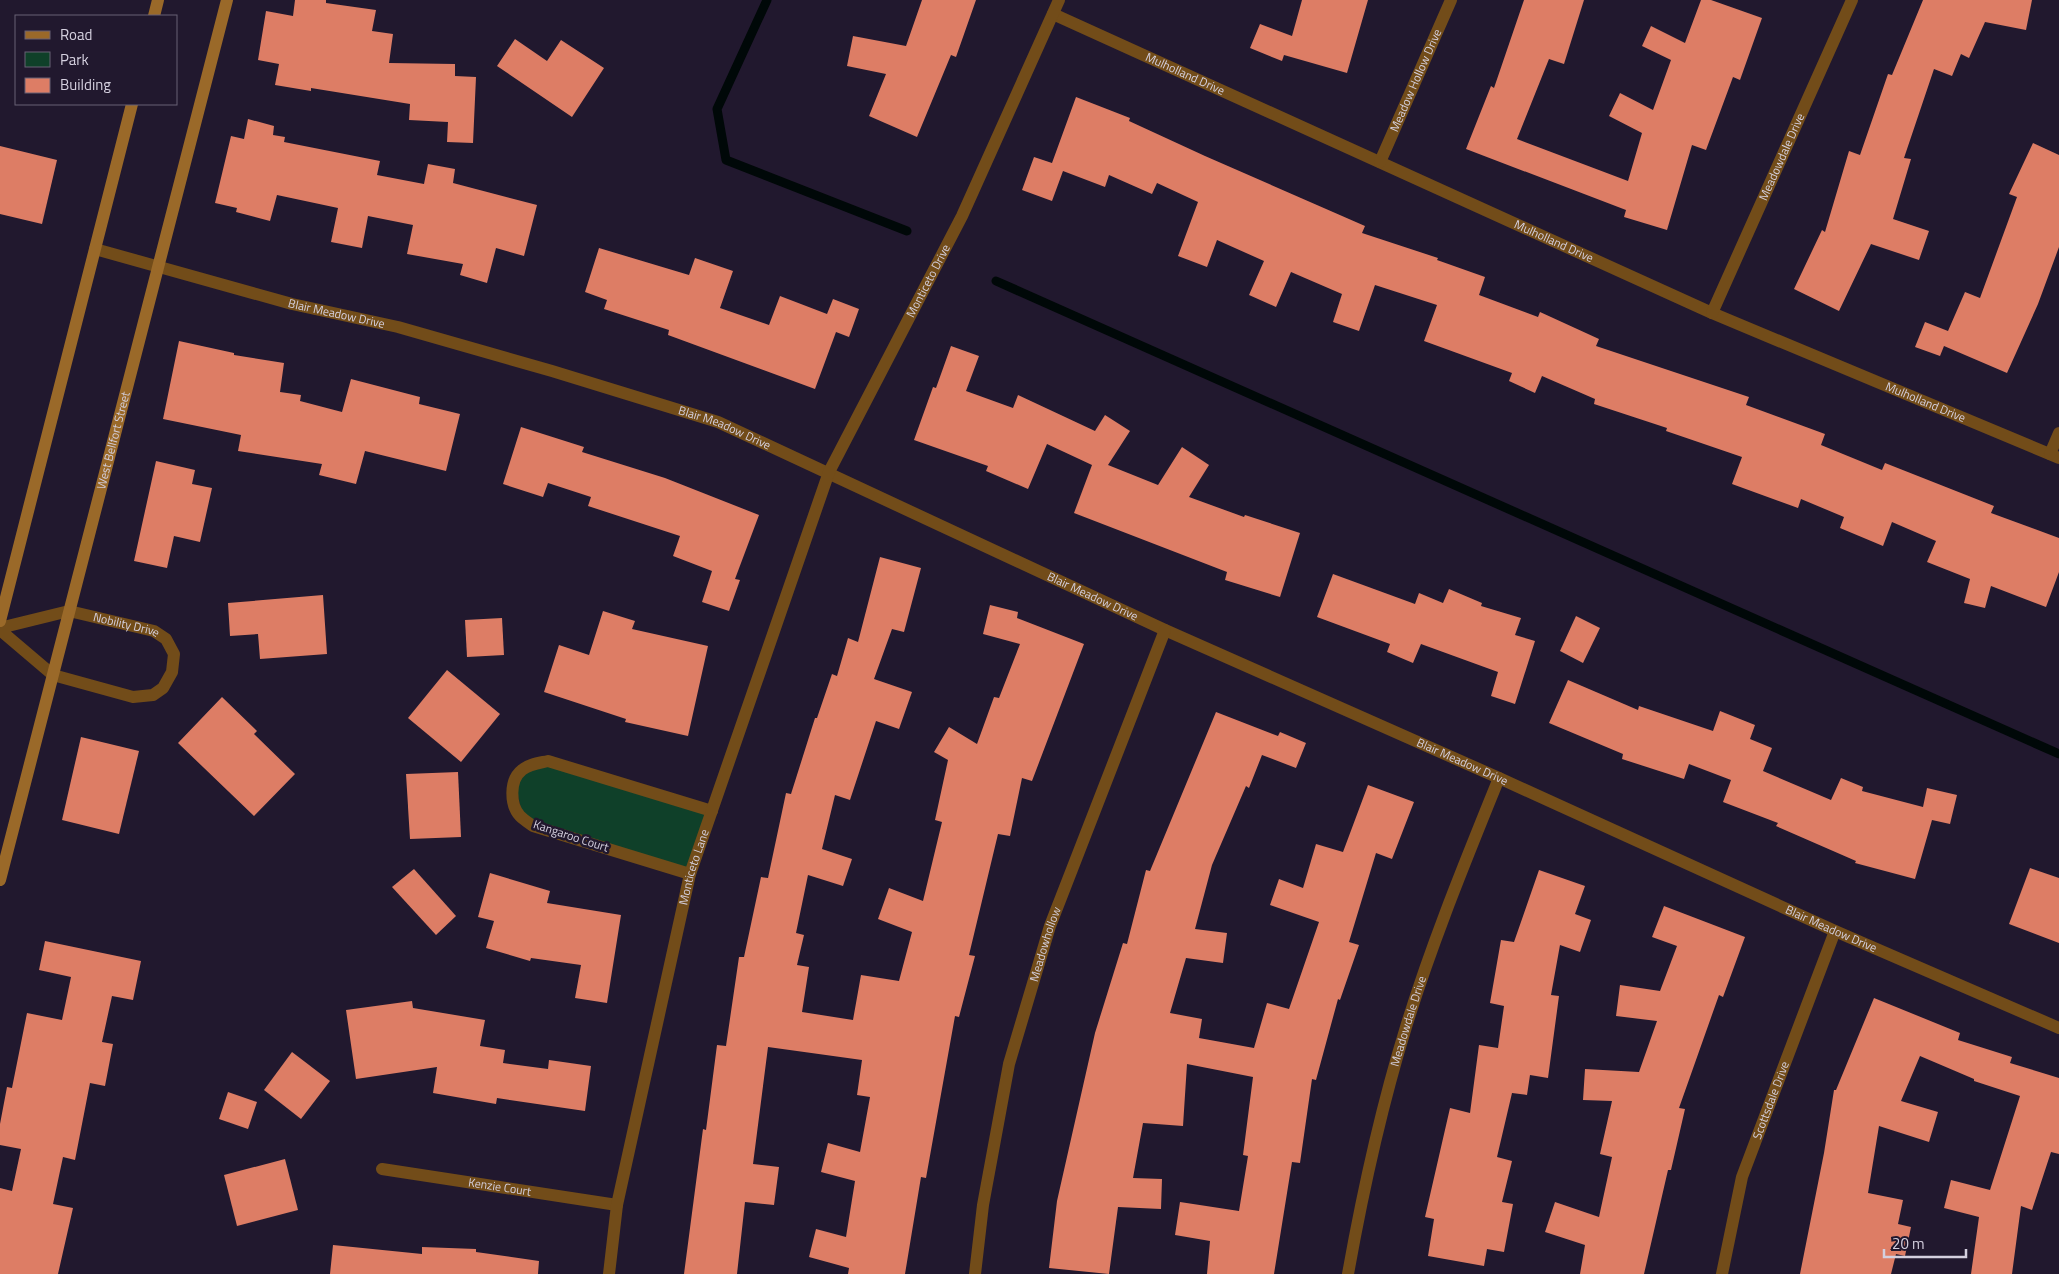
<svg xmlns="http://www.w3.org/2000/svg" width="2059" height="1274" viewBox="0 0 2059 1274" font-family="'Titillium Web',sans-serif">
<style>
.green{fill:#0f4029}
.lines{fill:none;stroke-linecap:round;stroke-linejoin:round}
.stream{stroke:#000808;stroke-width:9}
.building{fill:#dd7d65}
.minor{stroke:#724c19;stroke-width:12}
.secondary{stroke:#9a6929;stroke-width:12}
.labels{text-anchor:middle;stroke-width:5;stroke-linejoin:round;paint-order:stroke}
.street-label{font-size:12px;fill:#d4cfde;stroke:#21182e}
</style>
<rect width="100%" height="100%" fill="#21182e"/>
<path class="green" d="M 547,764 L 710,812 L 688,870 L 534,823 L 522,813 L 515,782 L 523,772 Z"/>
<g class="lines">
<g class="stream">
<path d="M 767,0 L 717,109 L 726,160 L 907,231"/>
<path d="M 996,281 L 2059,754"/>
</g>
</g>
<g class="building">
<path d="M 295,0 L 326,0 L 326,3 L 376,10 L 372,31 L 393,34 L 389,63 L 455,64 L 455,76 L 476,77 L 473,143 L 447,142 L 448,122 L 409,120 L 410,104 L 311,88 L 311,91 L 275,85 L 279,64 L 258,60 L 266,11 L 293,16 Z"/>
<path d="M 922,0 L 976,0 L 956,57 L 951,55 L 917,137 L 869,116 L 886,74 L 847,66 L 853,36 L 906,46 Z"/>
<path d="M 1302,0 L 1368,0 L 1347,73 L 1284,55 L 1282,61 L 1250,48 L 1260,24 L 1292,36 Z"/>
<path d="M 1524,0 L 1584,0 L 1564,64 L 1549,59 L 1517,139 L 1628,181 L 1642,133 L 1609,116 L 1620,93 L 1653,110 L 1671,60 L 1642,46 L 1651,26 L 1685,43 L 1701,0 L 1711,0 L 1762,18 L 1740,80 L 1733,77 L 1706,150 L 1692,145 L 1667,230 L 1624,217 L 1626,210 L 1466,149 L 1491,86 L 1494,88 Z"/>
<path d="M 1923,0 L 2032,0 L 2026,30 L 1985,22 L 1969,58 L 1961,54 L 1952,76 L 1934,69 L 1904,158 L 1911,159 L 1893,219 L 1929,231 L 1919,260 L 1871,244 L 1839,311 L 1794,289 L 1822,230 L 1825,232 L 1849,151 L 1860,155 L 1888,74 L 1892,75 Z"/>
<path d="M 515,39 L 547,61 L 561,40 L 604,68 L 572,117 L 497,66 Z"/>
<path d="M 1076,97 L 1130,118 L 1129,121 L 1205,156 L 1365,226 L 1362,233 L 1438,258 L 1437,260 L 1485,277 L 1479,295 L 1538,317 L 1540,312 L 1599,339 L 1596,346 L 1749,397 L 1746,405 L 1825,434 L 1821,445 L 1882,470 L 1885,463 L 1994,506 L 1991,513 L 2059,538 L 2059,572 L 2046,607 L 1991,586 L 1985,608 L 1964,603 L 1970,579 L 1927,562 L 1936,541 L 1892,522 L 1883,546 L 1840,528 L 1844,517 L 1801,499 L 1798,508 L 1732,484 L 1742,457 L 1666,431 L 1667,428 L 1594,404 L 1595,399 L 1542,376 L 1535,393 L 1509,381 L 1512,373 L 1424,341 L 1437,305 L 1375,285 L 1359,331 L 1333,322 L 1342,294 L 1291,272 L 1276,307 L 1249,295 L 1264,261 L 1217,240 L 1207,267 L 1178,256 L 1198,202 L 1157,183 L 1152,194 L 1109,175 L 1105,187 L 1063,171 L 1052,201 L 1022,190 L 1034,157 L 1052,163 Z"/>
<path d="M 248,119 L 274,126 L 273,135 L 285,137 L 284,142 L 380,161 L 377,175 L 424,184 L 428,164 L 455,169 L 453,183 L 537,205 L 524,256 L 496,248 L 487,283 L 460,275 L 463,264 L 407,254 L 413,225 L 368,216 L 362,248 L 331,242 L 338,208 L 277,195 L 270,221 L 236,212 L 237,208 L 215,203 L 231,136 L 244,139 Z"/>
<path d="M 2033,143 L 2059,155 L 2059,247 L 2038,304 L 2007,373 L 1944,346 L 1940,356 L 1915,347 L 1925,322 L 1948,331 L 1965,292 L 1980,298 L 2017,197 L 2009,194 Z"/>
<path d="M 0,146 L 57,160 L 42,224 L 0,214 Z"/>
<path d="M 599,248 L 689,275 L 695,258 L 733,271 L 720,308 L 769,325 L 780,296 L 827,314 L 833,299 L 859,309 L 849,337 L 836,332 L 815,389 L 668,335 L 669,330 L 604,309 L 607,300 L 585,292 Z"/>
<path d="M 179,341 L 234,353 L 234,355 L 284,363 L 280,392 L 301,395 L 300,401 L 342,412 L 351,379 L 420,397 L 419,404 L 460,414 L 446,471 L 365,451 L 356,484 L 319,475 L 322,464 L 238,451 L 241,435 L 163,419 Z"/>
<path d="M 951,346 L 979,356 L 966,391 L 1013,408 L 1018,395 L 1095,431 L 1105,415 L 1130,431 L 1108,465 L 1158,485 L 1182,447 L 1209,465 L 1189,497 L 1244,517 L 1245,515 L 1300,533 L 1280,597 L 1225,580 L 1227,572 L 1074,513 L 1092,465 L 1047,444 L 1028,489 L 986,471 L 988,466 L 914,440 L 933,387 L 936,388 Z"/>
<path d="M 521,427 L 584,447 L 582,452 L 665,478 L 759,515 L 735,579 L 740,580 L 729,611 L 702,602 L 712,571 L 673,556 L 680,536 L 588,506 L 591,497 L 548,483 L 543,497 L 503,484 Z"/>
<path d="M 156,461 L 195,470 L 192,484 L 212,488 L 200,542 L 174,536 L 167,568 L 134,561 Z"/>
<path d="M 880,557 L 921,568 L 904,632 L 892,629 L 874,679 L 912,692 L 899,729 L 876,721 L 850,800 L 835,795 L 822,849 L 852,859 L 843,886 L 808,875 L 796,933 L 804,935 L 797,965 L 809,967 L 802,1012 L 853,1020 L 861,975 L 899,981 L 912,932 L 878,919 L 889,888 L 923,901 L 942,822 L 935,820 L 948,760 L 934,752 L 949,727 L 977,744 L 994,697 L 999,698 L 1020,644 L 983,634 L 990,605 L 1018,612 L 1017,618 L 1084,644 L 1032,781 L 1022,778 L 1010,836 L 998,834 L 969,955 L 975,956 L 959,1017 L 955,1016 L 926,1178 L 921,1177 L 905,1274 L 848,1274 L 849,1268 L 809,1257 L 816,1229 L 846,1237 L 855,1181 L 821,1172 L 828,1143 L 860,1152 L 870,1097 L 857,1095 L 862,1060 L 768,1047 L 753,1164 L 779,1167 L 774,1205 L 745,1202 L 737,1274 L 684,1274 L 703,1129 L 706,1130 L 717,1045 L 726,1046 L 739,957 L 744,957 L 761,877 L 768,878 L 786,793 L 791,794 L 815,718 L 817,718 L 832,674 L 837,676 L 848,638 L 858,642 Z"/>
<path d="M 1333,574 L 1415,604 L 1419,593 L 1443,603 L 1449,589 L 1482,603 L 1481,606 L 1521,618 L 1515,635 L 1535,641 L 1515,704 L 1491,696 L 1498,672 L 1421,644 L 1413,663 L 1387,652 L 1390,644 L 1317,617 Z"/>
<path d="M 323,595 L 327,654 L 260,659 L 258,634 L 230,636 L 228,603 Z"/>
<path d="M 603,611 L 635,621 L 632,629 L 708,646 L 688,736 L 625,722 L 626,719 L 544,692 L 559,645 L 589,655 Z"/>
<path d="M 1576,616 L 1600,628 L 1583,663 L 1560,651 Z"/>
<path d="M 502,618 L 504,655 L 467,657 L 465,620 Z"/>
<path d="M 447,670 L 500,714 L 461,762 L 408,718 Z"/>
<path d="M 1568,680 L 1638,710 L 1639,706 L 1713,731 L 1720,711 L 1755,725 L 1750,739 L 1772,748 L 1763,771 L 1831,800 L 1841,778 L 1863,787 L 1862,791 L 1923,807 L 1927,788 L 1957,795 L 1950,824 L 1932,820 L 1915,879 L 1855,863 L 1856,861 L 1776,826 L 1778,823 L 1723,802 L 1731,780 L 1689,764 L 1684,779 L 1622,759 L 1623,754 L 1549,723 Z"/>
<path d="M 222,697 L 257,731 L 254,734 L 295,774 L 254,816 L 178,743 Z"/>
<path d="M 1216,712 L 1278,736 L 1280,732 L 1306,743 L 1296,768 L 1262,755 L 1249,788 L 1246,786 L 1212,865 L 1195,929 L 1227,933 L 1223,963 L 1186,958 L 1170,1013 L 1202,1019 L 1199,1038 L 1254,1048 L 1267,1003 L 1289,1009 L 1319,922 L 1270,905 L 1279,879 L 1303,888 L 1316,844 L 1343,852 L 1368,785 L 1414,802 L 1392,859 L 1376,853 L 1349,942 L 1359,945 L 1340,1000 L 1338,999 L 1316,1080 L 1312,1079 L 1300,1163 L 1292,1162 L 1274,1274 L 1207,1274 L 1210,1241 L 1175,1235 L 1180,1202 L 1239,1211 L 1248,1156 L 1243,1155 L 1253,1077 L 1187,1064 L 1183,1126 L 1143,1123 L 1133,1178 L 1162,1179 L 1161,1209 L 1118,1207 L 1109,1274 L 1049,1268 L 1057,1201 L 1095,1033 L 1123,943 L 1127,944 L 1146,870 L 1150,871 Z"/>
<path d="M 81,737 L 139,751 L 119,834 L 62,820 Z"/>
<path d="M 458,772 L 461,837 L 410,839 L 406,774 Z"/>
<path d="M 2030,868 L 2059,878 L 2059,943 L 2009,924 Z"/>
<path d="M 414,869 L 456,916 L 436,935 L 392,887 Z"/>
<path d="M 1539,870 L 1585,886 L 1575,914 L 1591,920 L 1580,952 L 1560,945 L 1551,995 L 1559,996 L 1548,1078 L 1530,1075 L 1527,1095 L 1512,1093 L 1497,1157 L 1512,1161 L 1502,1202 L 1513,1204 L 1504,1252 L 1487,1249 L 1484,1266 L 1428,1256 L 1434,1219 L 1425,1217 L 1450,1108 L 1470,1113 L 1479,1045 L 1498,1048 L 1504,1006 L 1490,1003 L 1501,940 L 1514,942 Z"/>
<path d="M 490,873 L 550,891 L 547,903 L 621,915 L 607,1003 L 575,998 L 581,965 L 531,958 L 530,961 L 486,948 L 494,921 L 478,917 Z"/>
<path d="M 1664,906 L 1745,937 L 1723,997 L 1719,995 L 1679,1108 L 1685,1109 L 1671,1170 L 1668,1170 L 1644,1274 L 1580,1274 L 1585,1245 L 1545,1232 L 1555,1202 L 1599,1217 L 1612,1157 L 1600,1154 L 1612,1101 L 1583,1100 L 1585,1069 L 1639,1072 L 1657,1021 L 1616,1016 L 1620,985 L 1660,991 L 1677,946 L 1652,937 Z"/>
<path d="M 45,941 L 141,961 L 133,1000 L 112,996 L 102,1042 L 113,1044 L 105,1086 L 90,1083 L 75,1160 L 63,1157 L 53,1204 L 73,1208 L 58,1274 L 0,1274 L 0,1188 L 12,1191 L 21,1149 L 0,1145 L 0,1124 L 7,1087 L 12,1088 L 27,1013 L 62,1020 L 71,977 L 39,970 Z"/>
<path d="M 1874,998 L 1960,1033 L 1958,1040 L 2012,1057 L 2010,1063 L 2059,1078 L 2059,1154 L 2051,1152 L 2032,1210 L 2021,1206 L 2012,1274 L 1971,1274 L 1979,1217 L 1944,1208 L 1951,1180 L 1990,1190 L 2020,1096 L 1974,1081 L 1974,1079 L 1920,1056 L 1901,1101 L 1938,1112 L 1929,1142 L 1879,1126 L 1868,1193 L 1903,1200 L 1898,1224 L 1911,1227 L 1905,1256 L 1896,1254 L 1891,1274 L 1800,1274 L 1824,1153 L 1834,1090 L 1836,1090 Z"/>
<path d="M 412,1001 L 413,1008 L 485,1020 L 480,1046 L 505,1050 L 503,1063 L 548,1069 L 549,1060 L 591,1066 L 585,1111 L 497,1098 L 496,1104 L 433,1093 L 437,1067 L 356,1079 L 346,1010 Z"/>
<path d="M 292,1052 L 330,1081 L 301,1119 L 264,1090 Z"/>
<path d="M 228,1092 L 257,1102 L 248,1129 L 219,1119 Z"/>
<path d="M 285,1159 L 298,1210 L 237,1226 L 224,1175 Z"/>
<path d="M 333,1245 L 422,1254 L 422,1247 L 476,1249 L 476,1252 L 539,1261 L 538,1274 L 330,1274 Z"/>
</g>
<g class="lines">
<g class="minor">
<path id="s1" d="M 1053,14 L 1712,313 L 2059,458"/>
<path id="s2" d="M 1380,162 L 1451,0"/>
<path id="s3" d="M 95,249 L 292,304 L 398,327 L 552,371 L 718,422 L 1165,630 L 1499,778 L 1835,931 L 2059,1028"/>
<path id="s4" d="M 1712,313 L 1852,0"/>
<path d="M 2050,454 L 2059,433"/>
<path id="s5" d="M 0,628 L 69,611 L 154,631 L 166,639 L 174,654 L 172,672 L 163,688 L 153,695 L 133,697 L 53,675 L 0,630"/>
<path d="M 690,874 L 533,826 C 529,823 524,820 520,816 C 510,805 509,780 522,770 C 529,764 539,763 548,761 L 712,811"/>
<path id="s6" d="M 382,1169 L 617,1205"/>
<path id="s7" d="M 609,1274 L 617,1205 L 690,874 L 829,472 L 962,216 L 1059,0"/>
<path id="s8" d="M 975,1274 L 983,1205 L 1009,1064 L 1050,926 L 1165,630"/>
<path id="s9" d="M 1348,1274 C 1363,1190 1381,1108 1406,1027 C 1432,942 1466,860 1499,778"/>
<path id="s10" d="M 1722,1274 L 1742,1177 L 1835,931"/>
</g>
<g class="secondary">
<path d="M 154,16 L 158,0"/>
<path d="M 0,621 L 132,104"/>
<path id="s11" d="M 0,880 L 227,0"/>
</g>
</g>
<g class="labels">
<g class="street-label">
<text dy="4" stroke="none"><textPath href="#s1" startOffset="145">Mulholland Drive</textPath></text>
<text dy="4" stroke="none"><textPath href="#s2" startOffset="89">Meadow Hollow Drive</textPath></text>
<text dy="4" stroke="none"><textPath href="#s4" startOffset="171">Meadowdale Drive</textPath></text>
<text dy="4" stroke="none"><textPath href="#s1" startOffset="550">Mulholland Drive</textPath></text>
<text dy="4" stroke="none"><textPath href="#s7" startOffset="1049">Monticeto Drive</textPath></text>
<text dy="4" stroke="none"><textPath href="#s3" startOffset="250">Blair Meadow Drive</textPath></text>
<text dy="4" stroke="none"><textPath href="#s1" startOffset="955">Mulholland Drive</textPath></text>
<text dy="4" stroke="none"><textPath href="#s3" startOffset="655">Blair Meadow Drive</textPath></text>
<text dy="4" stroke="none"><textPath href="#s11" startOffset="454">West Bellfort Street</textPath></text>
<text dy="4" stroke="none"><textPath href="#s3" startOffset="1060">Blair Meadow Drive</textPath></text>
<text dy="4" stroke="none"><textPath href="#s5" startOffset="130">Nobility Drive</textPath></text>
<text dy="4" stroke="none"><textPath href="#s3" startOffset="1465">Blair Meadow Drive</textPath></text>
<text transform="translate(571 836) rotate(18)" y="4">Kangaroo Court</text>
<text dy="4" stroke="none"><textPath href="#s7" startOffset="416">Monticeto Lane</textPath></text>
<text dy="4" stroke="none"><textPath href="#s3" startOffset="1870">Blair Meadow Drive</textPath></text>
<text dy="4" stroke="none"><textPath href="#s8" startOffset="338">Meadowhollow</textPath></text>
<text dy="4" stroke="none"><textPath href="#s9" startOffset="260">Meadowdale Drive</textPath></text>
<text dy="4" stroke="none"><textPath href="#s10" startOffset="181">Scottsdale Drive</textPath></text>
<text dy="4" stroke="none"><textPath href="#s6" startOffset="119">Kenzie Court</textPath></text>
</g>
</g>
<rect x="15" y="15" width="162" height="90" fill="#21182e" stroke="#696174"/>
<rect x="25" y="31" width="25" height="8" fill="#9a6929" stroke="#696174"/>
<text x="60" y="40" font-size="15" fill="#d4cfde">Road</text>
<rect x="25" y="52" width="25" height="15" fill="#0f4029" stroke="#696174"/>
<text x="60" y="65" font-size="15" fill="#d4cfde">Park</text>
<rect x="25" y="78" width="25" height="15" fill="#dd7d65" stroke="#696174"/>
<text x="60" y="90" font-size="15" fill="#d4cfde">Building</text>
<path d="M1884 1249v8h82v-8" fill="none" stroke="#d4cfde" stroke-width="2.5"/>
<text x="1892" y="1249" font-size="15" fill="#d4cfde" stroke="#21182e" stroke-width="4" paint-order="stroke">20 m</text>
</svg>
